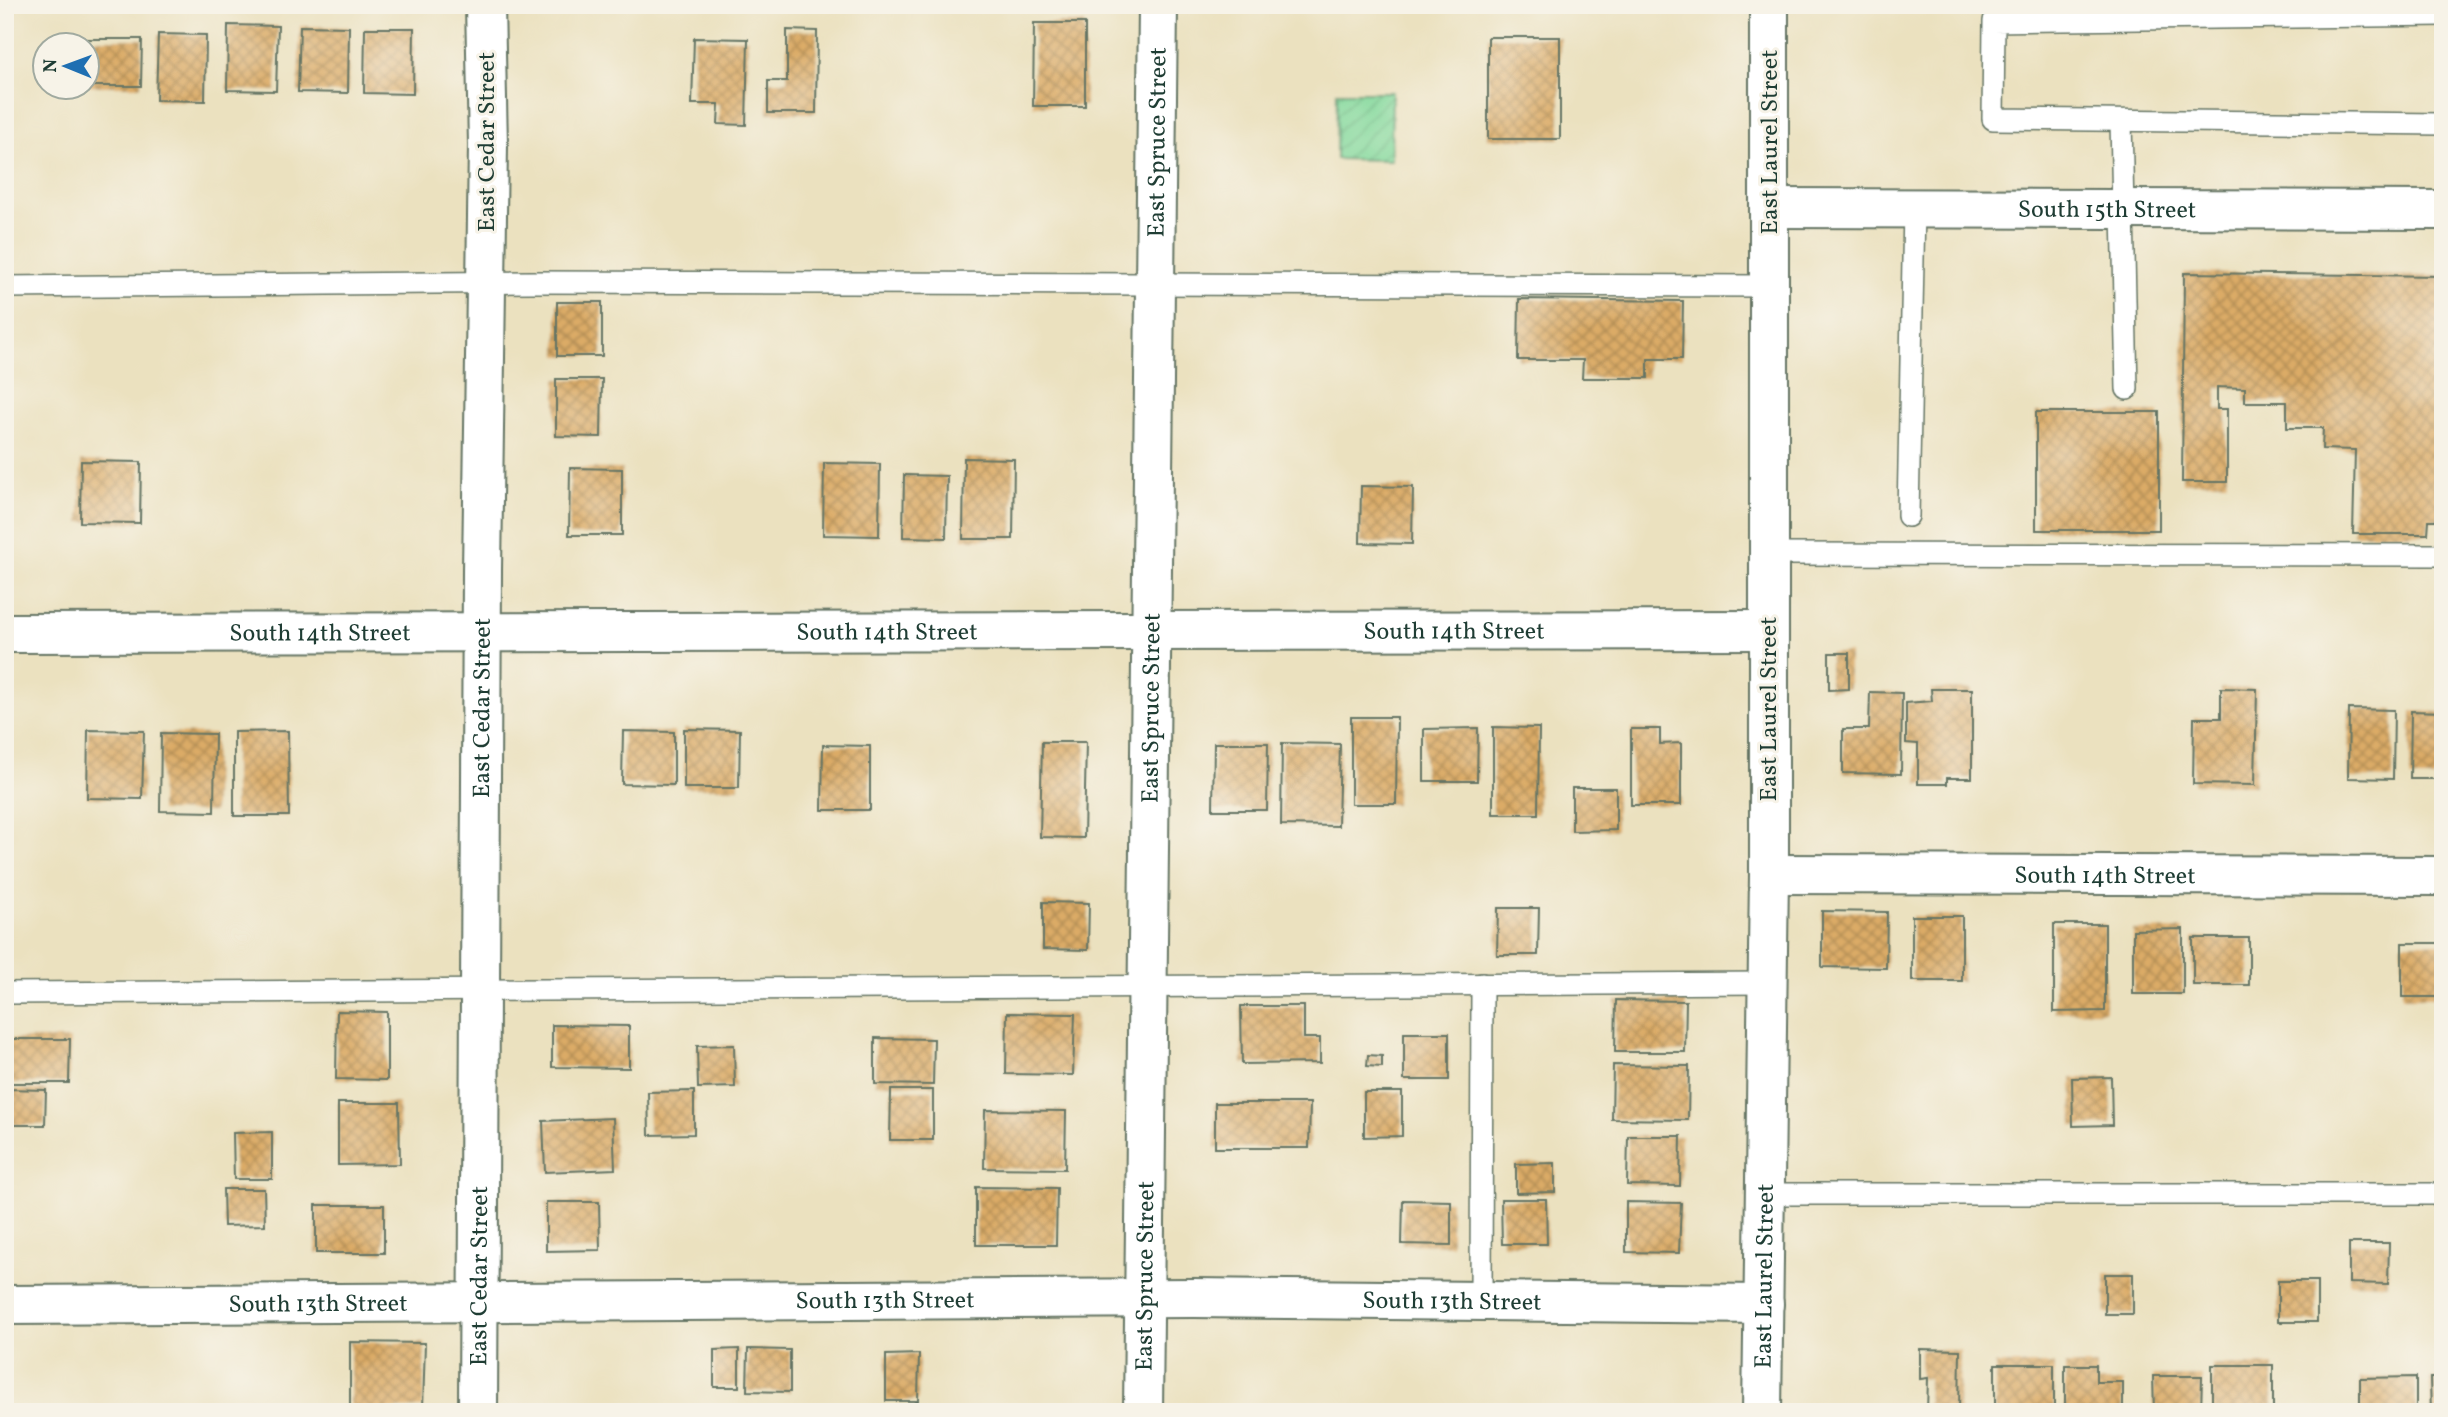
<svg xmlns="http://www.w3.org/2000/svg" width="2448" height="1417" viewBox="0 0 2448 1417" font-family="Vollkorn,serif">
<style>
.garden{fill:url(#garden-furrows);stroke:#518b68;stroke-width:2}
.building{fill:url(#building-cross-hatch)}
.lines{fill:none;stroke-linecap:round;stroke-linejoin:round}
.lane-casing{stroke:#667665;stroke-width:24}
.street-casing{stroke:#667665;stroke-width:42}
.lane{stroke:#fff;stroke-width:21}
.street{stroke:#fff;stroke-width:38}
.labels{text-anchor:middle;stroke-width:6;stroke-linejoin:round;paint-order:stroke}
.street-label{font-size:24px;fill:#1f3d34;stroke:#f7f3e8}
</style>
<defs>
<pattern id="garden-furrows" width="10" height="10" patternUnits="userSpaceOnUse" patternTransform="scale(1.75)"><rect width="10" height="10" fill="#83d99c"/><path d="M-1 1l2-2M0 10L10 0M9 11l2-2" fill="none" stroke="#71bb87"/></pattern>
<pattern id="building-cross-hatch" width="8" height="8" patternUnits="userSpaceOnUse" patternTransform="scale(1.75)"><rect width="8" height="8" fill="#dbab66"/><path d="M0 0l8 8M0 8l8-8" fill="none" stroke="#b18c55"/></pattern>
</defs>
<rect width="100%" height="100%" fill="#f7f3e8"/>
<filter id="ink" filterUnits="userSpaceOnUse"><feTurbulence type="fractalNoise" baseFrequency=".0143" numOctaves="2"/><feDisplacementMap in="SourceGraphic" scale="14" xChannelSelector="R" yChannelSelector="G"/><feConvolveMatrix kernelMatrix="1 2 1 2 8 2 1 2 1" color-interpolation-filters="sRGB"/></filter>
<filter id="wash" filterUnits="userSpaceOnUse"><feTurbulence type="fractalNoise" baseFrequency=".00686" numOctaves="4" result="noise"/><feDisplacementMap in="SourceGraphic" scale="28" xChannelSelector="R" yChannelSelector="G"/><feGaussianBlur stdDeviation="1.57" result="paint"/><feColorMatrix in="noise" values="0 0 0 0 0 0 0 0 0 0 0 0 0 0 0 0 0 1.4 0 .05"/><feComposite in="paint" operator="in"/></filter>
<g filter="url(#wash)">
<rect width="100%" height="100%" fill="#ebe1bf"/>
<path class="garden" d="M 1337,92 L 1392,92 L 1391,160 L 1336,159 Z"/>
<g id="blocks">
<g class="building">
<path d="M 1034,23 L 1085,23 L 1085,106 L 1033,106 Z"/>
<path d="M 228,25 L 278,26 L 276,91 L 227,90 Z"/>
<path d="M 300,26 L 349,27 L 348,93 L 298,92 Z"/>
<path d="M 365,28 L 414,28 L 413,94 L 364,93 Z"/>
<path d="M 787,30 L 817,31 L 816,113 L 768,113 L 768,81 L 787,81 Z"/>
<path d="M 158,34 L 206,35 L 205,101 L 156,100 Z"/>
<rect x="1488" y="37" width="72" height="102"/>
<path d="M 694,38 L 748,39 L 746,125 L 718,124 L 719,104 L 692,104 Z"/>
<path d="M 85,39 L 142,39 L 141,86 L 88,86 L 88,46 L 84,46 Z"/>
<path d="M 2184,273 L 2443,276 L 2443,520 L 2429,520 L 2428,534 L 2353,534 L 2355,450 L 2322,449 L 2323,428 L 2287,428 L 2287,402 L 2245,402 L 2245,388 L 2217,387 L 2217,409 L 2227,409 L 2227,482 L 2182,482 Z"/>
<path d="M 1519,299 L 1683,301 L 1682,359 L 1648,359 L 1648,378 L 1582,378 L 1583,360 L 1518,360 Z"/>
<rect x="557" y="302" width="45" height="54"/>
<path d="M 556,379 L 602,379 L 601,437 L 556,436 Z"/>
<rect x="2036" y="412" width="123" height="118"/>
<path d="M 964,458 L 1014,459 L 1013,539 L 963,539 Z"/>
<path d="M 81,461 L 141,462 L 140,523 L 80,522 Z"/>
<path d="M 824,463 L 880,464 L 879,536 L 823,535 Z"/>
<path d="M 570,468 L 622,469 L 622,535 L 569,535 Z"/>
<path d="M 904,475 L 947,476 L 946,538 L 903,537 Z"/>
<path d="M 1361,486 L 1413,487 L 1412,544 L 1360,543 Z"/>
<path d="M 1829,653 L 1849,653 L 1849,689 L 1829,690 Z"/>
<path d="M 2221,688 L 2257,689 L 2255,785 L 2193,784 L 2194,718 L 2221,718 Z"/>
<path d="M 1931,689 L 1972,689 L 1972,778 L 1947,778 L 1947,784 L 1918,784 L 1918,744 L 1906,743 L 1906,703 L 1932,701 Z"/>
<path d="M 1870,692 L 1902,693 L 1901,774 L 1843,773 L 1843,729 L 1869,729 Z"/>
<path d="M 2349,709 L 2394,710 L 2393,779 L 2348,778 Z"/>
<path d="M 2411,711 L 2443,712 L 2443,779 L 2410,779 Z"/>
<path d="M 1351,717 L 1397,717 L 1396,804 L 1351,804 Z"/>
<path d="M 1493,727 L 1539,728 L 1538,814 L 1493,814 Z"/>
<path d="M 1478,728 L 1477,781 L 1424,781 L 1424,729 Z"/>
<path d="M 684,729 L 740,730 L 739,788 L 684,788 Z"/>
<path d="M 1631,729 L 1660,729 L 1660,744 L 1681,743 L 1681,805 L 1631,805 Z"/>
<path d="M 88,730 L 144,731 L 142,799 L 87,798 Z"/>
<path d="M 288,731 L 289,816 L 234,816 L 234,732 Z"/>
<path d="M 623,731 L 674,732 L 674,785 L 622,784 Z"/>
<path d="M 161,733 L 215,734 L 214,812 L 160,811 Z"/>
<path d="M 1042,742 L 1086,742 L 1084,838 L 1040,837 Z"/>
<path d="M 1214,743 L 1268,743 L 1267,810 L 1213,810 Z"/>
<path d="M 1282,743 L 1340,744 L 1338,826 L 1281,825 Z"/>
<path d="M 823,745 L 870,746 L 870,810 L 822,810 Z"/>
<path d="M 1572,788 L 1616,788 L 1616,830 L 1572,831 Z"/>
<path d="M 1043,902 L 1089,903 L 1088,950 L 1043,949 Z"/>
<path d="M 1498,908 L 1539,908 L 1538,955 L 1497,955 Z"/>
<path d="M 1822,911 L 1887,912 L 1886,968 L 1822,967 Z"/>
<rect x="1912" y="916" width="50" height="65"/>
<path d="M 2054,924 L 2105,924 L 2105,1011 L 2054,1012 Z"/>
<path d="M 2183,929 L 2183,994 L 2133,994 L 2133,930 Z"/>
<rect x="2193" y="938" width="56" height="47"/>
<rect x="2402" y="943" width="41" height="54"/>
<path d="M 1616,1000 L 1686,1001 L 1685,1052 L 1615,1052 Z"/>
<path d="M 1241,1006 L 1304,1006 L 1304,1038 L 1320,1038 L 1320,1063 L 1242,1064 Z"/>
<path d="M 337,1011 L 387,1012 L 387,1080 L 336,1079 Z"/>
<path d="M 1007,1013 L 1075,1014 L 1073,1075 L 1006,1074 Z"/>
<path d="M 552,1025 L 629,1026 L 629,1068 L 552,1067 Z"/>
<rect x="1404" y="1033" width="45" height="47"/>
<path d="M 875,1038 L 934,1039 L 933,1085 L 875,1084 Z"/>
<path d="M 8,1039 L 70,1039 L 69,1083 L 8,1083 Z"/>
<path d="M 734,1045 L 735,1087 L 698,1088 L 697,1046 Z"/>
<path d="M 1368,1055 L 1382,1056 L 1382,1067 L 1367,1066 Z"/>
<path d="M 1613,1065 L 1689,1066 L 1688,1120 L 1612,1119 Z"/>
<path d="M 2111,1077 L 2112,1125 L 2073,1126 L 2072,1078 Z"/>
<path d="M 5,1089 L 46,1090 L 45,1125 L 5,1125 Z"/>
<path d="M 891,1090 L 933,1090 L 933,1140 L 890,1140 Z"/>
<path d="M 694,1091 L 694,1134 L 649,1135 L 648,1092 Z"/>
<path d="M 1364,1092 L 1402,1092 L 1402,1136 L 1364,1137 Z"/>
<path d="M 338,1103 L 399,1103 L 400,1164 L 338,1165 Z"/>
<path d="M 1215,1103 L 1310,1103 L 1309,1148 L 1215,1148 Z"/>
<path d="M 985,1110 L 1066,1111 L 1065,1169 L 984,1168 Z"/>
<path d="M 613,1118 L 615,1169 L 545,1172 L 543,1121 Z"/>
<path d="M 272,1132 L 272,1179 L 234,1179 L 233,1133 Z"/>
<path d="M 1628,1136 L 1681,1136 L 1680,1186 L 1627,1185 Z"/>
<path d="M 1555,1163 L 1555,1192 L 1516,1193 L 1516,1164 Z"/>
<path d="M 976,1187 L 1057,1188 L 1056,1245 L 976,1245 Z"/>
<path d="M 223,1189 L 264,1189 L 265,1225 L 224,1226 Z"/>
<path d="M 1501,1199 L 1546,1199 L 1547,1244 L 1502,1244 Z"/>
<path d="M 1403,1200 L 1451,1201 L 1451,1245 L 1402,1244 Z"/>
<path d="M 546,1202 L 599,1202 L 600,1250 L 546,1251 Z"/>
<path d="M 1626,1202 L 1681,1203 L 1679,1253 L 1626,1252 Z"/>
<rect x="316" y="1205" width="68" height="48"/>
<path d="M 2349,1243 L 2389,1243 L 2388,1284 L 2349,1283 Z"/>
<rect x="2105" y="1274" width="28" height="40"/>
<rect x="2278" y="1281" width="39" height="41"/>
<path d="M 350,1342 L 425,1343 L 423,1408 L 350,1412 Z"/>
<path d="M 739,1349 L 739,1387 L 714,1387 L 714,1350 Z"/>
<path d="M 748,1349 L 790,1350 L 790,1392 L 747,1391 Z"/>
<path d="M 1920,1349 L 1960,1350 L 1959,1412 L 1927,1412 L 1928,1378 L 1920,1379 Z"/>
<path d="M 919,1354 L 918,1401 L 886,1401 L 886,1355 Z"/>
<rect x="1995" y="1364" width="59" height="48"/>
<path d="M 2065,1365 L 2096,1365 L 2096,1382 L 2123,1382 L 2123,1412 L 2065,1412 Z"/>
<rect x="2212" y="1365" width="61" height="47"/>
<path d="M 2153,1376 L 2202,1376 L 2201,1412 L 2154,1412 Z"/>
<path d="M 2416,1377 L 2416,1412 L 2360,1412 L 2360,1378 Z"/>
<path d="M 2430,1378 L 2443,1378 L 2443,1412 L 2431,1412 Z"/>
</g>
</g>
</g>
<g filter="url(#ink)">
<use href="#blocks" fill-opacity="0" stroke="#667665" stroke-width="2"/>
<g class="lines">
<defs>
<g id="lane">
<path d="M 2443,15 L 1994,21 L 1993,119 L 2443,124"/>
<path d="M 2121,121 L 2127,389"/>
<path d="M 5,287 L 533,282 L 1769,286"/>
<path d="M 1908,516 L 1914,208"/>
<path d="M 1768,554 L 2443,555"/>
<path d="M 5,993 L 1768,983"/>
<path d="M 1766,1194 L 2443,1194"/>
<path d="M 1481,1299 L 1482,984"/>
</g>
<g id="street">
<path id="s1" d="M 1769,208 L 2443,210"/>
<path id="s2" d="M 5,633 L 1768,630"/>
<path id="s3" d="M 1769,874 L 2443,876"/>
<path id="s4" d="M 5,1305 L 1194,1298 L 1764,1304"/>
<path id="s5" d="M 478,1412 L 482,571 L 488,145 L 485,5"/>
<path id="s6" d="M 1143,1412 L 1158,5"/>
<path id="s7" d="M 1762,1412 L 1769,874 L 1769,5"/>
</g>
</defs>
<use href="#lane" class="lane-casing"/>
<use href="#street" class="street-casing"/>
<use href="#lane" class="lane"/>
<use href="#street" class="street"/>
</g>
</g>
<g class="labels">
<g class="street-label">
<text transform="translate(486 142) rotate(-90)" y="8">East Cedar Street</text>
<text dy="8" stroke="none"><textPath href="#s6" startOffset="1270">East Spruce Street</textPath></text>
<text transform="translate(1769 142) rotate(-90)" y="8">East Laurel Street</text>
<text dy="8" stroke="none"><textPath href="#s1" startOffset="338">South 15th Street</textPath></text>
<text dy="8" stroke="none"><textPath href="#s2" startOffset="1449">South 14th Street</textPath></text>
<text dy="8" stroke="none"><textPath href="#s2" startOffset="315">South 14th Street</textPath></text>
<text dy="8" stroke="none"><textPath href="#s2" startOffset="882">South 14th Street</textPath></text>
<text dy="8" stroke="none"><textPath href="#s5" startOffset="704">East Cedar Street</textPath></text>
<text dy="8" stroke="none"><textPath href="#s6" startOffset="704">East Spruce Street</textPath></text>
<text transform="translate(1768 709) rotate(-90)" y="8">East Laurel Street</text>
<text dy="8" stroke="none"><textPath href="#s3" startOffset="336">South 14th Street</textPath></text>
<text dy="8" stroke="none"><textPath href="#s5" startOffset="136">East Cedar Street</textPath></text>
<text dy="8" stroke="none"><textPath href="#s6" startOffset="136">East Spruce Street</textPath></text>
<text dy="8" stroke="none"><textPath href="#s7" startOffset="136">East Laurel Street</textPath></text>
<text dy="8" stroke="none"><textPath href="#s4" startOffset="1447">South 13th Street</textPath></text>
<text dy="8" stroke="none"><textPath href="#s4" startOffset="880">South 13th Street</textPath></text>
<text dy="8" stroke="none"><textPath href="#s4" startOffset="313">South 13th Street</textPath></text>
</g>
</g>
<rect width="2448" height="1417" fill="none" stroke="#f7f3e8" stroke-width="28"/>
<g transform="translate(66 66) rotate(271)"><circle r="33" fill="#f7f3e8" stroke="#a1aaa0" stroke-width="2"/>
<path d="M0-5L12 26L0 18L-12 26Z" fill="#1f6fb2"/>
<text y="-10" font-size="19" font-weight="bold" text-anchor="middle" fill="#1f3d34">N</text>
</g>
</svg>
